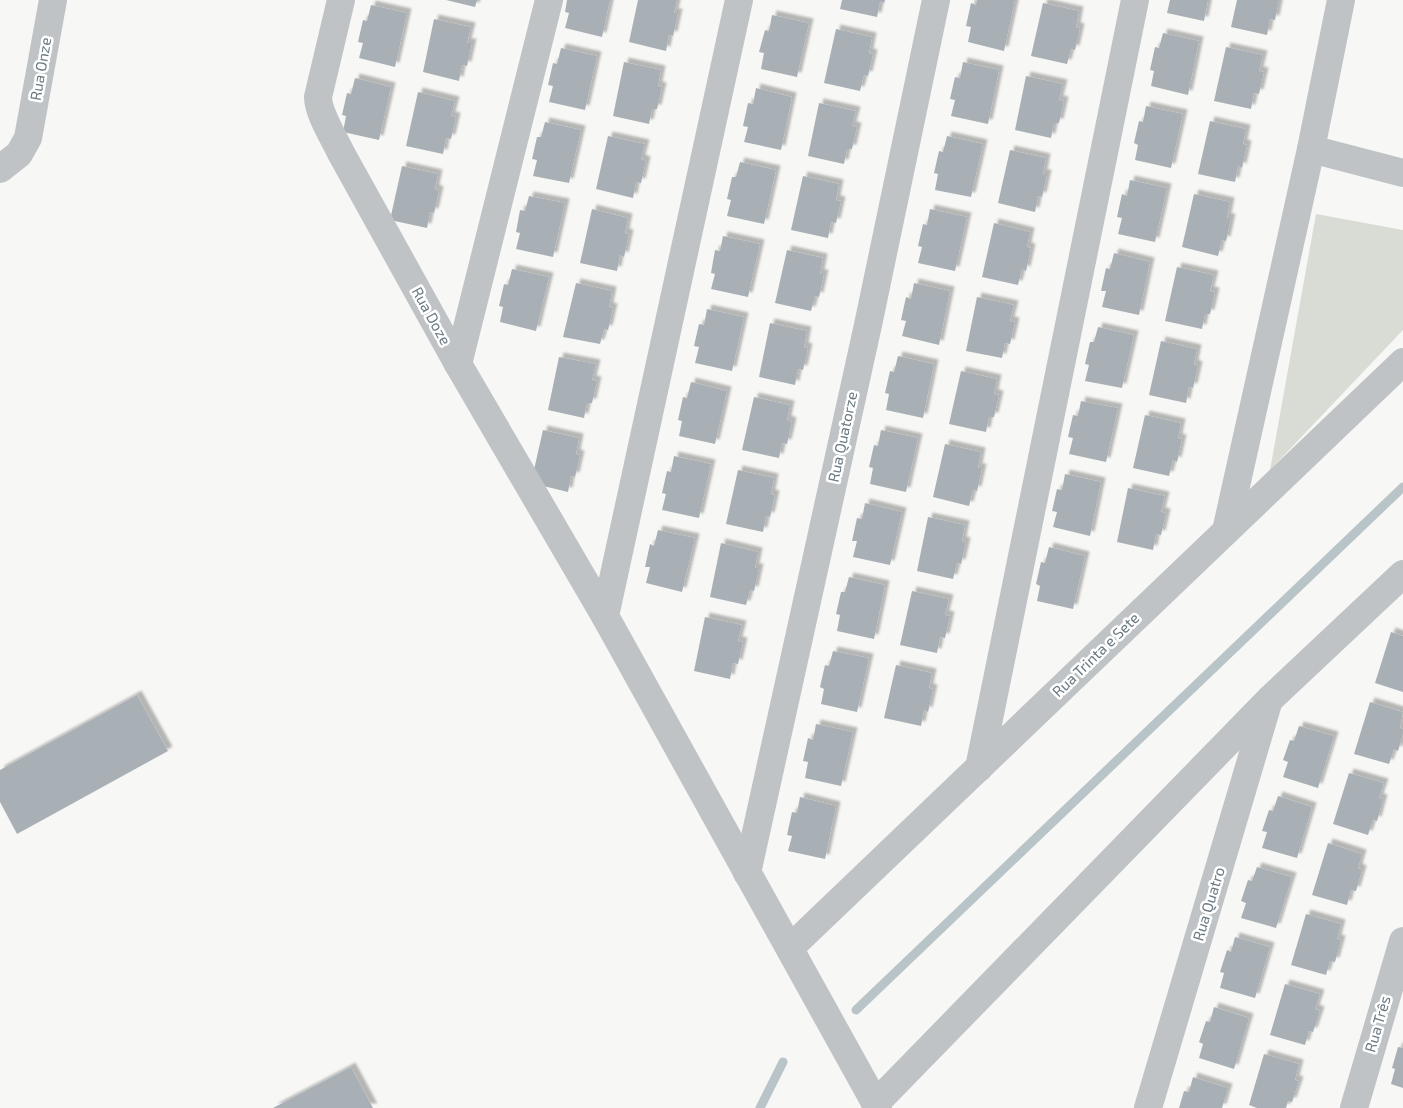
<svg xmlns="http://www.w3.org/2000/svg" width="1403" height="1108" viewBox="0 0 1403 1108" font-family="'Exo 2',sans-serif">
<style>
.green{fill:#d8dcd4}
.lines{fill:none;stroke-linecap:round;stroke-linejoin:round}
.stream{stroke:#b9c4c8;stroke-width:9}
.building{fill:#a9b0b5;filter:url(#shadow)}
.minor{stroke:#bfc3c6;stroke-width:28}
.labels{text-anchor:middle;stroke-width:5;stroke-linejoin:round;paint-order:stroke}
.street-label{font-size:15px;fill:#697983;stroke:#fff}
</style>
<defs>
<filter id="shadow"><feDropShadow dx="4.5" dy="-4.5" stdDeviation="1" flood-color="#0004"/></filter>
</defs>
<rect width="100%" height="100%" fill="#f7f7f5"/>
<path class="green" d="M 1316,214 L 1403,230 L 1403,330 L 1270,470 Z"/>
<g class="lines">
<g class="stream">
<path d="M 856,1010 L 1403,487"/>
<path d="M 760,1108 L 783,1062"/>
</g>
</g>
<g class="building">
<path d="M 446,0 L 477,0 L 475,7 Z"/>
<path d="M 567,0 L 610,0 L 602,37 L 565,28 L 569,13 L 565,12 Z"/>
<path d="M 638,0 L 677,0 L 674,13 L 678,13 L 673,36 L 669,35 L 666,51 L 629,42 Z"/>
<path d="M 842,0 L 885,0 L 884,3 L 880,2 L 877,17 L 840,9 Z"/>
<path d="M 977,0 L 1015,0 L 1004,51 L 968,42 L 971,27 L 966,26 L 971,3 L 976,5 Z"/>
<path d="M 1170,0 L 1208,0 L 1204,21 L 1167,13 Z"/>
<path d="M 1237,0 L 1279,0 L 1275,20 L 1270,19 L 1267,35 L 1231,27 Z"/>
<path d="M 1043,3 L 1079,11 L 1076,27 L 1080,28 L 1075,50 L 1071,49 L 1067,64 L 1031,56 Z"/>
<path d="M 371,5 L 407,13 L 395,67 L 359,58 L 363,43 L 358,42 L 363,20 L 367,21 Z"/>
<path d="M 772,15 L 809,23 L 797,77 L 761,69 L 764,53 L 759,52 L 765,30 L 769,31 Z"/>
<path d="M 434,19 L 471,27 L 467,43 L 472,43 L 467,66 L 462,65 L 459,81 L 423,72 Z"/>
<path d="M 836,29 L 872,37 L 869,53 L 873,54 L 868,76 L 864,75 L 860,91 L 824,83 Z"/>
<path d="M 1163,33 L 1199,41 L 1188,95 L 1151,86 L 1154,71 L 1150,70 L 1155,47 L 1159,48 Z"/>
<path d="M 1226,47 L 1263,55 L 1259,71 L 1264,72 L 1259,94 L 1254,93 L 1251,109 L 1214,101 Z"/>
<path d="M 561,48 L 597,56 L 585,110 L 549,102 L 553,86 L 548,85 L 553,63 L 557,64 Z"/>
<path d="M 624,62 L 661,70 L 658,86 L 662,87 L 657,109 L 652,109 L 649,124 L 613,116 Z"/>
<path d="M 963,62 L 999,70 L 988,124 L 951,116 L 955,100 L 950,99 L 955,77 L 960,78 Z"/>
<path d="M 1026,76 L 1063,84 L 1059,100 L 1064,101 L 1059,123 L 1054,123 L 1051,138 L 1015,130 Z"/>
<path d="M 355,78 L 391,87 L 379,140 L 343,132 L 346,116 L 342,115 L 347,93 L 351,94 Z"/>
<path d="M 756,88 L 792,97 L 781,150 L 744,142 L 748,127 L 743,126 L 748,103 L 753,104 Z"/>
<path d="M 418,92 L 455,101 L 451,116 L 456,117 L 451,139 L 446,138 L 443,154 L 406,146 Z"/>
<path d="M 819,103 L 856,111 L 852,126 L 857,127 L 852,149 L 847,149 L 844,164 L 808,156 Z"/>
<path d="M 1146,106 L 1183,114 L 1171,168 L 1135,160 L 1138,145 L 1134,143 L 1139,121 L 1143,122 Z"/>
<path d="M 1210,121 L 1246,129 L 1243,144 L 1247,145 L 1242,168 L 1238,166 L 1235,182 L 1198,174 Z"/>
<path d="M 545,122 L 581,130 L 569,183 L 533,176 L 537,160 L 532,159 L 537,137 L 541,137 Z"/>
<path d="M 608,136 L 645,144 L 641,159 L 646,161 L 641,183 L 636,182 L 633,198 L 596,189 Z"/>
<path d="M 947,136 L 983,144 L 971,197 L 935,190 L 938,174 L 934,173 L 939,151 L 943,152 Z"/>
<path d="M 1010,150 L 1046,158 L 1043,174 L 1047,174 L 1042,197 L 1038,196 L 1035,212 L 998,203 Z"/>
<path d="M 740,162 L 776,170 L 764,224 L 727,216 L 731,200 L 727,199 L 732,177 L 736,177 Z"/>
<path d="M 402,166 L 438,174 L 435,189 L 439,191 L 434,213 L 430,212 L 427,228 L 390,220 Z"/>
<path d="M 803,176 L 839,184 L 836,200 L 841,201 L 836,223 L 831,222 L 828,238 L 791,230 Z"/>
<path d="M 1130,180 L 1167,188 L 1155,242 L 1118,234 L 1122,218 L 1117,217 L 1122,194 L 1127,196 Z"/>
<path d="M 1194,194 L 1230,202 L 1227,218 L 1231,218 L 1226,241 L 1222,240 L 1218,256 L 1182,247 Z"/>
<path d="M 529,196 L 565,203 L 553,257 L 516,249 L 520,233 L 516,232 L 520,210 L 525,211 Z"/>
<path d="M 592,209 L 628,218 L 625,233 L 629,234 L 624,257 L 620,255 L 617,271 L 580,263 Z"/>
<path d="M 930,209 L 967,217 L 955,271 L 918,263 L 922,247 L 918,246 L 923,224 L 927,225 Z"/>
<path d="M 994,223 L 1030,232 L 1027,247 L 1031,248 L 1026,271 L 1022,269 L 1018,285 L 982,277 Z"/>
<path d="M 723,236 L 760,244 L 748,297 L 711,289 L 715,274 L 711,273 L 715,250 L 720,251 Z"/>
<path d="M 787,250 L 823,258 L 820,274 L 824,274 L 819,297 L 815,296 L 811,311 L 775,303 Z"/>
<path d="M 1114,253 L 1150,262 L 1139,315 L 1102,307 L 1106,291 L 1101,291 L 1106,268 L 1110,269 Z"/>
<path d="M 1177,267 L 1214,275 L 1210,291 L 1215,292 L 1210,314 L 1205,314 L 1202,329 L 1165,321 Z"/>
<path d="M 512,269 L 549,277 L 536,331 L 500,322 L 503,307 L 499,306 L 504,284 L 508,285 Z"/>
<path d="M 576,283 L 612,291 L 609,307 L 613,308 L 608,330 L 604,329 L 600,344 L 563,337 Z"/>
<path d="M 914,283 L 950,291 L 939,345 L 902,336 L 906,321 L 901,320 L 906,297 L 911,299 Z"/>
<path d="M 977,297 L 1014,305 L 1010,321 L 1015,322 L 1010,344 L 1005,343 L 1002,358 L 966,351 Z"/>
<path d="M 707,309 L 744,317 L 732,371 L 695,363 L 699,347 L 694,346 L 699,324 L 704,325 Z"/>
<path d="M 770,323 L 807,331 L 804,347 L 808,348 L 803,370 L 798,369 L 795,385 L 759,377 Z"/>
<path d="M 1098,327 L 1134,335 L 1122,388 L 1085,381 L 1089,365 L 1085,364 L 1090,342 L 1094,342 Z"/>
<path d="M 1161,341 L 1197,349 L 1194,364 L 1198,366 L 1193,388 L 1189,387 L 1186,403 L 1149,395 Z"/>
<path d="M 898,356 L 934,364 L 923,418 L 886,410 L 889,394 L 885,393 L 890,371 L 894,372 Z"/>
<path d="M 559,357 L 596,364 L 592,380 L 597,381 L 592,403 L 587,403 L 584,418 L 548,410 Z"/>
<path d="M 961,371 L 997,379 L 994,394 L 999,395 L 994,417 L 989,417 L 986,432 L 949,424 Z"/>
<path d="M 691,382 L 727,391 L 715,444 L 679,436 L 682,421 L 678,420 L 683,397 L 687,398 Z"/>
<path d="M 754,397 L 790,405 L 787,420 L 792,422 L 787,444 L 782,443 L 779,458 L 742,450 Z"/>
<path d="M 1081,401 L 1118,408 L 1106,462 L 1069,454 L 1073,438 L 1068,437 L 1073,415 L 1078,416 Z"/>
<path d="M 1145,415 L 1181,423 L 1178,438 L 1182,439 L 1177,462 L 1173,460 L 1169,476 L 1133,468 Z"/>
<path d="M 543,430 L 579,438 L 576,454 L 580,455 L 575,477 L 571,476 L 568,492 L 531,483 Z"/>
<path d="M 881,430 L 918,438 L 906,492 L 870,484 L 873,468 L 869,467 L 874,445 L 878,446 Z"/>
<path d="M 945,444 L 981,452 L 978,468 L 982,468 L 977,491 L 973,490 L 969,506 L 933,497 Z"/>
<path d="M 674,456 L 711,464 L 699,518 L 662,510 L 666,494 L 662,493 L 667,471 L 671,472 Z"/>
<path d="M 738,470 L 774,478 L 771,494 L 775,495 L 770,517 L 766,516 L 763,532 L 726,524 Z"/>
<path d="M 1065,474 L 1101,482 L 1090,536 L 1053,527 L 1057,512 L 1052,511 L 1057,489 L 1062,490 Z"/>
<path d="M 1128,488 L 1165,496 L 1161,512 L 1166,513 L 1161,535 L 1156,534 L 1153,550 L 1117,542 Z"/>
<path d="M 865,503 L 902,512 L 890,565 L 853,557 L 857,541 L 852,541 L 857,518 L 862,519 Z"/>
<path d="M 928,517 L 965,525 L 962,541 L 966,542 L 961,564 L 957,563 L 953,579 L 917,571 Z"/>
<path d="M 658,530 L 695,538 L 682,592 L 646,583 L 650,567 L 645,567 L 650,544 L 654,546 Z"/>
<path d="M 721,543 L 758,552 L 755,568 L 759,568 L 754,591 L 750,590 L 746,605 L 710,597 Z"/>
<path d="M 1049,547 L 1085,556 L 1073,609 L 1037,601 L 1040,586 L 1036,584 L 1041,562 L 1045,563 Z"/>
<path d="M 849,577 L 885,585 L 874,639 L 837,631 L 840,615 L 836,614 L 841,592 L 845,592 Z"/>
<path d="M 912,591 L 949,599 L 945,615 L 950,616 L 945,638 L 940,637 L 937,653 L 900,645 Z"/>
<path d="M 705,617 L 742,625 L 738,641 L 743,642 L 738,664 L 733,663 L 730,679 L 694,671 Z"/>
<path d="M 1391,632 L 1403,636 L 1403,692 L 1375,683 Z"/>
<path d="M 833,651 L 869,658 L 857,712 L 821,704 L 824,689 L 820,687 L 825,665 L 829,666 Z"/>
<path d="M 896,665 L 932,673 L 929,688 L 933,689 L 928,712 L 924,710 L 921,726 L 884,718 Z"/>
<path d="M 137,695 L 168,751 L 17,834 L 0,802 L 0,770 Z"/>
<path d="M 1370,702 L 1403,712 L 1400,728 L 1403,729 L 1403,734 L 1398,751 L 1394,749 L 1389,764 L 1354,754 Z"/>
<path d="M 816,724 L 853,732 L 841,786 L 805,778 L 808,762 L 803,761 L 808,738 L 813,740 Z"/>
<path d="M 1299,726 L 1334,736 L 1318,788 L 1283,777 L 1288,762 L 1283,760 L 1290,740 L 1294,741 Z"/>
<path d="M 1349,773 L 1384,783 L 1379,798 L 1383,799 L 1377,821 L 1373,820 L 1368,835 L 1333,824 Z"/>
<path d="M 1278,796 L 1312,807 L 1297,858 L 1262,848 L 1267,832 L 1262,831 L 1269,810 L 1273,811 Z"/>
<path d="M 800,797 L 836,806 L 825,859 L 788,851 L 792,836 L 787,835 L 792,812 L 797,813 Z"/>
<path d="M 1328,843 L 1362,854 L 1358,868 L 1362,870 L 1356,891 L 1351,890 L 1347,905 L 1312,895 Z"/>
<path d="M 1257,867 L 1292,877 L 1276,928 L 1241,918 L 1246,903 L 1241,901 L 1248,880 L 1252,881 Z"/>
<path d="M 1306,914 L 1341,924 L 1337,939 L 1341,940 L 1335,962 L 1330,961 L 1326,975 L 1291,965 Z"/>
<path d="M 1235,937 L 1270,947 L 1255,998 L 1220,988 L 1224,973 L 1220,972 L 1227,950 L 1231,952 Z"/>
<path d="M 1285,984 L 1320,994 L 1315,1009 L 1320,1011 L 1313,1032 L 1309,1031 L 1305,1045 L 1270,1035 Z"/>
<path d="M 1214,1007 L 1249,1018 L 1234,1069 L 1199,1058 L 1203,1044 L 1199,1042 L 1206,1021 L 1210,1022 Z"/>
<path d="M 1398,1047 L 1403,1048 L 1403,1088 L 1391,1084 L 1395,1069 L 1392,1068 Z"/>
<path d="M 1264,1054 L 1299,1064 L 1295,1080 L 1299,1081 L 1292,1102 L 1288,1101 L 1286,1108 L 1257,1108 L 1249,1105 Z"/>
<path d="M 351,1067 L 373,1108 L 273,1108 Z"/>
<path d="M 1193,1077 L 1228,1088 L 1222,1108 L 1179,1108 L 1184,1091 L 1189,1092 Z"/>
</g>
<g class="lines">
<g class="minor">
<path d="M 341,0 L 318,97 C 318,113 334,138 341,153 L 458,364 L 605,616 L 878,1108"/>
<path d="M 1311,149 L 1403,173"/>
<path d="M 0,169 L 19,154 L 28,138 L 53,0"/>
<path d="M 458,364 L 549,0"/>
<path d="M 1226,531 L 1311,149 L 1341,0"/>
<path d="M 605,616 L 739,0"/>
<path d="M 979,768 L 1135,0"/>
<path d="M 747,873 L 868,325 L 936,0"/>
<path d="M 790,948 L 1403,362"/>
<path d="M 875,1104 L 1270,699 L 1403,574"/>
<path d="M 1148,1108 L 1268,703"/>
<path d="M 1354,1108 L 1403,941"/>
</g>
</g>
<g class="labels">
<g class="street-label">
<text transform="translate(41 69) rotate(-80)" y="5">Rua Onze</text>
<text transform="translate(431 316) rotate(61)" y="5">Rua Doze</text>
<text transform="translate(843 437) rotate(-78)" y="5">Rua Quatorze</text>
<text transform="translate(1096 655) rotate(-44)" y="5">Rua Trinta e Sete</text>
<text transform="translate(1209 904) rotate(-73)" y="5">Rua Quatro</text>
<text transform="translate(1378 1024) rotate(-74)" y="5">Rua Três</text>
</g>
</g>
</svg>
